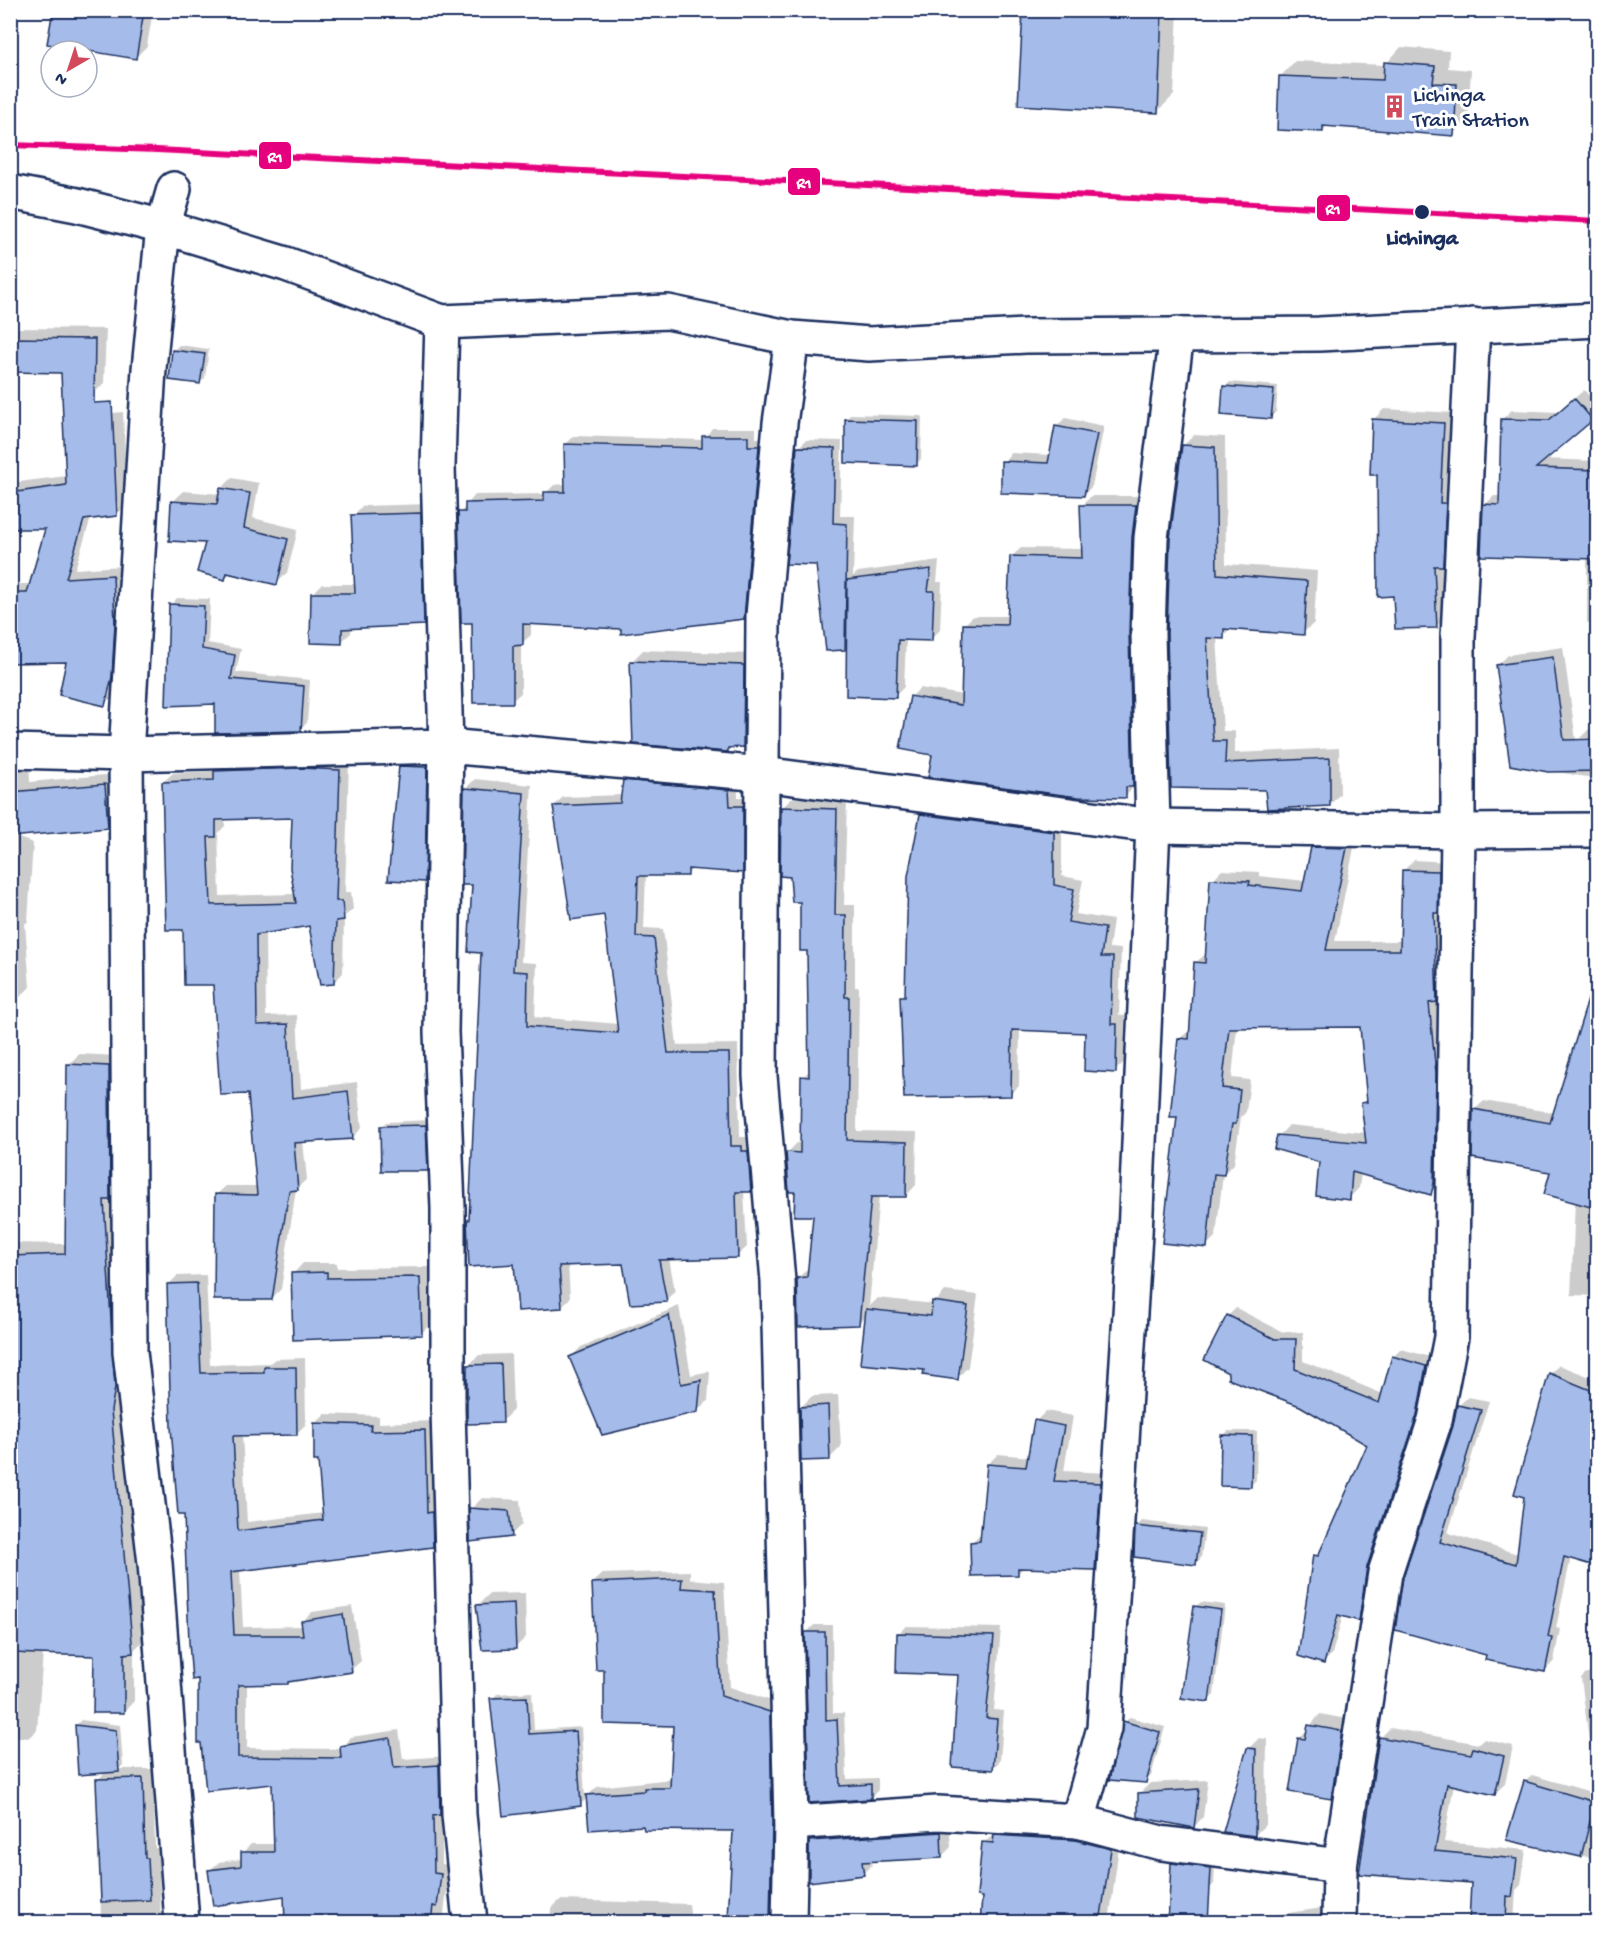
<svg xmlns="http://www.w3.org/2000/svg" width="1608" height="1933" viewBox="0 0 1608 1933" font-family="'Gochi Hand',sans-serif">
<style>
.shadow{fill:#0003;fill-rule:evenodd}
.building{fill:#a5bcea;stroke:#1b2f5e;stroke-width:1.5;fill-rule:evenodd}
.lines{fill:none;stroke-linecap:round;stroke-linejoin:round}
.minor-casing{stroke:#1b2f5e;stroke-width:38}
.minor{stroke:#fff;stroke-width:33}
.rail-1-casing{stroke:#fff;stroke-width:10}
.rail-1{stroke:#e5007d;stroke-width:6}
.stop-dot{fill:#1b2f5e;stroke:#fff;stroke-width:2}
.labels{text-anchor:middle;stroke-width:6;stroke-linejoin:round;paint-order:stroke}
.poi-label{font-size:22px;fill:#1b2f5e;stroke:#fff;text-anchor:start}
.stop-label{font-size:22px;font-weight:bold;fill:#1b2f5e;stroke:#fff}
.line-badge{stroke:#fff;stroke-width:2}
.badge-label{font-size:16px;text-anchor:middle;font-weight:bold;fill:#fff}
</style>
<rect width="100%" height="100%" fill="#fff"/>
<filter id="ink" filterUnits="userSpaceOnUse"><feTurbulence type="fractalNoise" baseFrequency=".0167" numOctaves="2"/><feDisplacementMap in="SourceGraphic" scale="12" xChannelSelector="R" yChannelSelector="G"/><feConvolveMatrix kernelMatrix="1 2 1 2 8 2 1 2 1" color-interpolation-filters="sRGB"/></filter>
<g filter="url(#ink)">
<g class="shadow">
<path d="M 55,10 L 153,10 L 147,46 L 136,57 Z"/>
<path d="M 1024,10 L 1178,10 L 1174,95 L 1157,112 Z"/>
<path d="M 1401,47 L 1449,51 L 1448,68 L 1471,70 L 1468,119 L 1453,134 L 1328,125 L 1323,131 L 1280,77 L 1295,61 L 1385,65 Z"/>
<path d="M 18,328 L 106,329 L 104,383 L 93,394 L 63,371 L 10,370 L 10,335 Z"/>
<path d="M 179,345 L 209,349 L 205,378 L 200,383 L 170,378 L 174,350 Z"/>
<path d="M 1230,382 L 1278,386 L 1276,412 L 1270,417 L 1225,387 Z"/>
<path d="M 1584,390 L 1598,406 L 1598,414 L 1544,459 L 1598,461 L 1598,624 L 1587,623 L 1587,558 L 1485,505 L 1494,496 L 1500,496 L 1502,419 L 1512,410 L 1559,412 Z"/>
<path d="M 1384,409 L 1454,413 L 1452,554 L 1444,562 L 1447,616 L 1436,626 L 1395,595 L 1378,473 L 1374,419 Z"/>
<path d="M 123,412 L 127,504 L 117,514 L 91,518 L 75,569 L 122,566 L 114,694 L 104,704 L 68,661 L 10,661 L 10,584 L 31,584 L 47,527 L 10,528 L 10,483 L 67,476 L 75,417 Z"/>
<path d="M 851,414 L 922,416 L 921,459 L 916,464 L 846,419 Z"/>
<path d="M 1065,418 L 1104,426 L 1092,486 L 1084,495 L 1003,462 L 1011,453 L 1051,455 L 1057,426 Z"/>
<path d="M 712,428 L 756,428 L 756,438 L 767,438 L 752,609 L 744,617 L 623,628 L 531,623 L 531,635 L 521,644 L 521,693 L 512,701 L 473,621 L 460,513 L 475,495 L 545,494 L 554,485 L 566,484 L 565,445 L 574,436 L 704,440 Z"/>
<path d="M 1194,435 L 1225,437 L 1226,564 L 1317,571 L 1314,623 L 1303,633 L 1232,628 L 1223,637 L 1217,637 L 1223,731 L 1235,731 L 1235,753 L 1339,748 L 1340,794 L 1330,805 L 1267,788 L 1172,786 L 1183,446 Z"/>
<path d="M 806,440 L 842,441 L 840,516 L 855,516 L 853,576 L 858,572 L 939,561 L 937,582 L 942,582 L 940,630 L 931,639 L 906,639 L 904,687 L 895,696 L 848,645 L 844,648 L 818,563 L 798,448 Z"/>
<path d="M 232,478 L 259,483 L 253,518 L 298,529 L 287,573 L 277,583 L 231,572 L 225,578 L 207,542 L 173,502 L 183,491 L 220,494 L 221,489 Z"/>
<path d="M 1091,496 L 1145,496 L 1142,777 L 1125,797 L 934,754 L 911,697 L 920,688 L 963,695 L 964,625 L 973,616 L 1009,616 L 1011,557 L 1021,548 L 1083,549 L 1082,506 Z"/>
<path d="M 430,504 L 433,614 L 423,623 L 351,627 L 351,633 L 341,642 L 313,593 L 322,584 L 356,584 L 353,516 L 362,506 Z"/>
<path d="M 177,598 L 210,599 L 208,643 L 241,649 L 236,672 L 310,680 L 307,723 L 300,729 L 217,703 L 171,605 Z"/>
<path d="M 1563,647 L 1576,740 L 1598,741 L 1598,779 L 1511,764 L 1497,666 L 1508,655 Z"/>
<path d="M 643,650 L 754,654 L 754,735 L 743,746 L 732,746 L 727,750 L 632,661 Z"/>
<path d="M 1589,729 L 1598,729 L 1598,738 L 1580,738 Z"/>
<path d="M 10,755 L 29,760 L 30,782 L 115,774 L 118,816 L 107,826 L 10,835 Z"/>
<path d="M 410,757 L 436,758 L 434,871 L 424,881 L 400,767 Z"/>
<path d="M 349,761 L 345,892 L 351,892 L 353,909 L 344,917 L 343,973 L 333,983 L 310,924 L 265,932 L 266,1016 L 297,1015 L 301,1089 L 357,1082 L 362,1128 L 352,1138 L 303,1141 L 307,1179 L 296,1189 L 281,1289 L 271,1299 L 216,1195 L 226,1186 L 258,1186 L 249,1093 L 215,983 L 184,929 L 163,782 L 173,773 L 215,771 L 225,762 ZM 294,816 L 296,894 L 220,896 L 218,833 L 225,826 L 225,818 Z"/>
<path d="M 634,772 L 738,781 L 738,797 L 752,797 L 751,862 L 742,871 L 694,868 L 687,874 L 646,874 L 644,928 L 663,929 L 677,1045 L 738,1044 L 740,1137 L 751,1137 L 760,1181 L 751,1191 L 744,1191 L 747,1247 L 737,1256 L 669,1258 L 675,1291 L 666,1300 L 625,1263 L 568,1264 L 570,1298 L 561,1307 L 468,1220 L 471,1218 L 482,951 L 466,788 L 475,779 L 532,785 L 521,962 L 537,963 L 535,1017 L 619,1024 L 605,913 L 554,806 L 563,797 L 623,795 L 625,781 Z"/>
<path d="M 792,798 L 847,799 L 844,905 L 855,905 L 855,987 L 859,987 L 857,1131 L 917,1132 L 916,1185 L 906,1196 L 879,1195 L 869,1307 L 878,1298 L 934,1304 L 945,1291 L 978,1295 L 968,1367 L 957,1378 L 925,1369 L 867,1315 L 858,1323 L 798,1278 L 808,1268 L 815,1215 L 796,1191 L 787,1153 L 797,1143 L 802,1143 L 803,1077 L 811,1069 L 809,949 L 802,900 L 782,808 Z"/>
<path d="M 931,806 L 1062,823 L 1062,876 L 1083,880 L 1076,914 L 1113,920 L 1109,948 L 1121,949 L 1119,1015 L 1125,1016 L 1124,1062 L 1115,1071 L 1086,1031 L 1020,1029 L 1019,1086 L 1011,1094 L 902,997 L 907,992 L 922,815 Z"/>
<path d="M 10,835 L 33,843 L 28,921 L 25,924 L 30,987 L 19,998 L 10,998 Z"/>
<path d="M 1323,838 L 1356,838 L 1335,941 L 1402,941 L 1404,870 L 1414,860 L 1448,862 L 1440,1183 L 1430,1193 L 1361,1173 L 1359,1188 L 1349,1198 L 1321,1161 L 1279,1136 L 1289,1125 L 1366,1133 L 1362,1104 L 1368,1098 L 1362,1026 L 1237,1026 L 1232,1078 L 1250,1080 L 1246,1112 L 1241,1117 L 1234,1164 L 1223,1174 L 1216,1236 L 1206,1246 L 1179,1116 L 1179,1039 L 1191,1029 L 1195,963 L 1207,953 L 1212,880 L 1222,870 L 1259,872 L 1259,876 L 1306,881 L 1313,848 Z"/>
<path d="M 79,1054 L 119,1056 L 121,1399 L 143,1641 L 134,1650 L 134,1701 L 124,1712 L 95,1655 L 43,1653 L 37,1730 L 28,1738 L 10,1736 L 10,1656 L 23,1654 L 10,1604 L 10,1243 L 66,1244 L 68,1065 Z"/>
<path d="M 1598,1098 L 1598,1296 L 1571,1295 L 1575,1201 L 1552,1171 L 1474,1110 L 1484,1101 L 1555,1113 Z"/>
<path d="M 431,1120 L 432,1164 L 427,1169 L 381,1127 L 386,1122 Z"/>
<path d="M 303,1263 L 337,1263 L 337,1268 L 430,1267 L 431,1323 L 421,1334 L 293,1274 Z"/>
<path d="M 206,1275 L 210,1365 L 270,1363 L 275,1359 L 305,1358 L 306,1424 L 297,1433 L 242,1434 L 247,1522 L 324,1513 L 316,1423 L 325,1414 L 379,1416 L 379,1423 L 433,1421 L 442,1536 L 432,1545 L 240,1570 L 243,1627 L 303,1626 L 303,1621 L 312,1612 L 352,1606 L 361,1661 L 351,1670 L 290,1680 L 287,1683 L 247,1683 L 247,1748 L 342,1749 L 351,1737 L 399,1730 L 403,1759 L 448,1756 L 449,1804 L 442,1811 L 442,1864 L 450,1865 L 443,1922 L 287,1922 L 286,1894 L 209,1871 L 219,1862 L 242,1859 L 242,1853 L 251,1844 L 275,1844 L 274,1782 L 207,1789 L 168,1285 L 177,1276 Z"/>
<path d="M 679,1306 L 691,1375 L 710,1371 L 708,1401 L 697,1411 L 571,1357 L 581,1347 Z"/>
<path d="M 1236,1308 L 1283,1332 L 1303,1332 L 1303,1361 L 1383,1394 L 1393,1357 L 1401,1349 L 1434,1358 L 1424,1406 L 1366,1611 L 1358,1619 L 1343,1615 L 1332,1654 L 1324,1662 L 1315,1556 L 1323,1547 L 1369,1444 L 1228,1316 Z"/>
<path d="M 511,1354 L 513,1410 L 502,1421 L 468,1366 L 479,1355 Z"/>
<path d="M 1559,1365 L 1598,1380 L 1598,1566 L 1571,1557 L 1556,1628 L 1560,1629 L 1554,1661 L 1545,1671 L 1397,1629 L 1458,1406 L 1468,1397 L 1489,1401 L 1448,1533 L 1518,1554 L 1550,1374 Z"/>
<path d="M 838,1395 L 841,1447 L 830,1458 L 801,1407 L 812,1396 Z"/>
<path d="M 1046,1411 L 1073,1416 L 1064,1471 L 1110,1473 L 1105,1558 L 1095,1569 L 1025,1566 L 1018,1573 L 972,1542 L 983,1531 L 988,1464 L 998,1454 L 1030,1457 L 1036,1421 Z"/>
<path d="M 1228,1431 L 1257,1431 L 1256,1480 L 1251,1485 L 1223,1436 Z"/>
<path d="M 482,1498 L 520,1500 L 522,1524 L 511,1535 L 471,1509 Z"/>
<path d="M 1142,1521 L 1205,1529 L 1201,1558 L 1196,1563 L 1137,1526 Z"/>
<path d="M 690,1571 L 690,1579 L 724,1582 L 730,1687 L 778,1703 L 782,1922 L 729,1922 L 735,1830 L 645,1824 L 588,1797 L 580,1805 L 492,1699 L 497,1694 L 532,1692 L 534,1730 L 581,1727 L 585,1798 L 597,1787 L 672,1779 L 674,1724 L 606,1668 L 593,1583 L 602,1574 Z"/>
<path d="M 525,1593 L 526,1637 L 515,1648 L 478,1605 L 489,1594 Z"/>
<path d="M 1201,1602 L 1225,1605 L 1214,1695 L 1209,1700 L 1195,1607 Z"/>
<path d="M 814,1625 L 832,1625 L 833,1713 L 844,1713 L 847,1779 L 878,1778 L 878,1790 L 871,1797 L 811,1801 L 807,1632 Z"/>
<path d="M 906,1626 L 1001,1628 L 994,1710 L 1004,1711 L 1000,1761 L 992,1769 L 960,1674 L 898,1634 Z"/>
<path d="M 1598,1672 L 1598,1750 L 1590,1749 L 1581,1678 L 1586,1673 Z"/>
<path d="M 1320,1714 L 1352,1720 L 1342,1786 L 1331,1797 L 1299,1739 Z"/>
<path d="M 1130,1717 L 1165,1727 L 1151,1776 L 1145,1781 L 1125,1722 Z"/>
<path d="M 81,1720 L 120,1725 L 123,1765 L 119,1769 L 153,1769 L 155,1848 L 158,1848 L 161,1922 L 101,1922 L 98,1780 L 106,1771 L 76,1725 Z"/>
<path d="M 1390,1728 L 1479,1744 L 1484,1739 L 1513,1746 L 1505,1784 L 1495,1793 L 1454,1784 L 1444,1842 L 1526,1850 L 1521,1885 L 1516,1890 L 1514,1922 L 1470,1922 L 1473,1882 L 1360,1873 L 1380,1738 Z"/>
<path d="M 1259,1738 L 1267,1739 L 1266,1824 L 1255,1835 L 1248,1749 Z"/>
<path d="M 1532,1775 L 1598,1794 L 1598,1922 L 1589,1922 L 1592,1858 L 1507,1839 L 1525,1782 Z"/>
<path d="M 1208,1780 L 1203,1817 L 1194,1827 L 1140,1793 L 1150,1783 Z"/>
<path d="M 949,1824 L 951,1847 L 942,1856 L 871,1860 L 872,1865 L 863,1873 L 811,1841 L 820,1832 Z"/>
<path d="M 1006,1826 L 1120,1839 L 1109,1922 L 981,1922 L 983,1843 Z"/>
<path d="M 1177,1859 L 1215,1864 L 1214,1884 L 1209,1889 L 1172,1864 Z"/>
<path d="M 560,1900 L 689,1904 L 691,1922 L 550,1922 L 551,1909 Z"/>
<path d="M 1323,1908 L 1324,1922 L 1254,1922 L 1259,1917 Z"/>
</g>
<g class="building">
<path d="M 53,10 L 106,10 L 143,17 L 136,59 L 47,44 Z"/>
<path d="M 1023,10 L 1162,10 L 1158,113 L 1018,105 Z"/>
<path d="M 1384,62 L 1435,66 L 1433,83 L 1457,84 L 1454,136 L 1323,126 L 1323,132 L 1277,130 L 1279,76 L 1383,80 Z"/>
<path d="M 10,338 L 95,339 L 94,403 L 112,402 L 117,516 L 84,520 L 66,578 L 113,575 L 115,624 L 112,677 L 105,706 L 59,695 L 66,662 L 10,663 L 10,593 L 27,593 L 45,529 L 10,529 L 10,493 L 66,485 L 61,373 L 10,372 Z"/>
<path d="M 172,350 L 205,354 L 200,384 L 169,380 Z"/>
<path d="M 1223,386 L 1274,390 L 1271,419 L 1221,415 Z"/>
<path d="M 1574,398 L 1593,420 L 1536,468 L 1598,470 L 1598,559 L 1481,556 L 1483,504 L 1499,505 L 1501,419 L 1549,420 Z"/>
<path d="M 845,419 L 918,421 L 917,466 L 845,463 Z"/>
<path d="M 1372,419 L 1444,423 L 1440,503 L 1446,503 L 1443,566 L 1434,566 L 1437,628 L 1395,629 L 1393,596 L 1378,597 L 1377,475 L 1370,475 Z"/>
<path d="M 1055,426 L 1097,434 L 1084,496 L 1001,493 L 1001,461 L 1048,463 Z"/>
<path d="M 702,436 L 748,436 L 748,446 L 759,446 L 744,619 L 621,634 L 621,629 L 523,624 L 523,645 L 513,646 L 513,703 L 473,703 L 472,623 L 461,623 L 458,512 L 465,512 L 465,503 L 544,501 L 544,492 L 565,492 L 564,444 L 702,448 Z"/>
<path d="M 1182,445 L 1215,447 L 1217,574 L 1307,581 L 1304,635 L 1224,629 L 1224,639 L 1207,638 L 1213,741 L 1226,741 L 1225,763 L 1330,758 L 1330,806 L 1267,809 L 1265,790 L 1171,788 L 1167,634 L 1170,539 Z"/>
<path d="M 797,447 L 835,448 L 833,523 L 847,524 L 845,650 L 826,651 L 816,565 L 786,564 Z"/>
<path d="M 220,488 L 250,493 L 244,528 L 288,539 L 277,585 L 227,573 L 225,580 L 197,572 L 205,543 L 169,541 L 171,501 L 217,504 Z"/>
<path d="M 1080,505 L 1136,505 L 1132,537 L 1129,633 L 1133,787 L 1126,787 L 1126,798 L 1078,797 L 928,777 L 932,755 L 900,749 L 910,696 L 961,705 L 963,624 L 1007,625 L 1010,556 L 1082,558 Z"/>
<path d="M 421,513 L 424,625 L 342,629 L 342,644 L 310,643 L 311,593 L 355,593 L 351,515 Z"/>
<path d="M 931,569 L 928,591 L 934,591 L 932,641 L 898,640 L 896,698 L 846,696 L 847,580 Z"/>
<path d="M 169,604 L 204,606 L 202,649 L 235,655 L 231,679 L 304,686 L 301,731 L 215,733 L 215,704 L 166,706 Z"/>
<path d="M 1553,657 L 1564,740 L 1598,739 L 1598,771 L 1548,772 L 1510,765 L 1496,665 Z"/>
<path d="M 630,661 L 744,665 L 743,747 L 728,748 L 728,752 L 633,744 Z"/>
<path d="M 399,766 L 427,767 L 425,882 L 388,880 Z"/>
<path d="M 301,768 L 340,770 L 336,901 L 342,901 L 344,920 L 336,921 L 334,984 L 320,985 L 309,926 L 256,935 L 257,1025 L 288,1024 L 292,1098 L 348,1091 L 353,1139 L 294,1143 L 298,1190 L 289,1191 L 272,1300 L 214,1300 L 215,1194 L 257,1195 L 248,1094 L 220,1095 L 213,985 L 184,985 L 183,930 L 166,930 L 162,782 L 214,780 L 214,771 ZM 292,818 L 290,868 L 296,903 L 211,905 L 208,837 L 216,837 L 216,820 Z"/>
<path d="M 623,780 L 729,790 L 730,806 L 743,806 L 743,873 L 688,869 L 688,876 L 638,876 L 636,937 L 654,938 L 668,1053 L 729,1053 L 731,1146 L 742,1146 L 742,1151 L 748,1151 L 751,1192 L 736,1192 L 738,1258 L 659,1260 L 667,1302 L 630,1304 L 623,1264 L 559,1266 L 562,1308 L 518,1311 L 514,1264 L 469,1267 L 467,1220 L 469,1220 L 481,953 L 468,952 L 472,885 L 462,885 L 464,788 L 524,793 L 513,971 L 528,972 L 527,1026 L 618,1033 L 604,915 L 571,920 L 553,806 L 620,803 Z"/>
<path d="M 105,784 L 108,828 L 10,837 L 10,792 Z"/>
<path d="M 781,807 L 837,809 L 835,915 L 846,915 L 845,997 L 849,997 L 847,1140 L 907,1142 L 906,1197 L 871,1197 L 859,1325 L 798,1327 L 797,1278 L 807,1277 L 813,1216 L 794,1216 L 795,1192 L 789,1192 L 786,1152 L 800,1153 L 801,1076 L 809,1077 L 807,951 L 800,951 L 800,902 L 792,902 L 790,877 L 780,876 Z"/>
<path d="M 920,814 L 1054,832 L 1054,885 L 1074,889 L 1068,922 L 1105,928 L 1101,957 L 1113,957 L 1111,1024 L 1117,1024 L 1116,1073 L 1084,1071 L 1085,1033 L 1012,1030 L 1011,1096 L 904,1098 L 900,996 L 905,996 L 908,876 Z"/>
<path d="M 1311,847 L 1347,848 L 1326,950 L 1400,950 L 1402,870 L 1439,871 L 1438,913 L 1434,913 L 1437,1002 L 1429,1003 L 1436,1073 L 1434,1183 L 1431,1195 L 1352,1172 L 1350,1200 L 1316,1196 L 1319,1162 L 1274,1149 L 1277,1135 L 1366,1143 L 1361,1103 L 1367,1102 L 1360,1027 L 1229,1028 L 1222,1088 L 1240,1090 L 1236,1124 L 1232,1124 L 1224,1175 L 1214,1174 L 1207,1248 L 1162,1243 L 1177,1117 L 1170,1117 L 1178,1038 L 1189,1039 L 1194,962 L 1205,963 L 1210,879 L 1250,881 L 1249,885 L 1302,891 Z"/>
<path d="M 1590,993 L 1598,994 L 1598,1209 L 1544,1194 L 1550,1172 L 1472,1158 L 1473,1109 L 1550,1123 Z"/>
<path d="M 67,1064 L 109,1066 L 110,1200 L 104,1200 L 115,1388 L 111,1410 L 133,1653 L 124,1654 L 124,1713 L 93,1713 L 94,1656 L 10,1653 L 10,1601 L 15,1601 L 14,1508 L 10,1508 L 10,1256 L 65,1254 Z"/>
<path d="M 426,1125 L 428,1171 L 381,1171 L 380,1126 Z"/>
<path d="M 327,1272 L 327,1278 L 420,1277 L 422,1335 L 293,1340 L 291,1273 Z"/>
<path d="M 197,1283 L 201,1373 L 264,1372 L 264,1367 L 296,1367 L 297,1435 L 233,1436 L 238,1531 L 323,1520 L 318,1461 L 314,1461 L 314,1423 L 371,1425 L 370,1431 L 425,1430 L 427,1513 L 432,1512 L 433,1547 L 231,1572 L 234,1635 L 303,1635 L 301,1621 L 343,1614 L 352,1672 L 288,1682 L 288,1684 L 238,1685 L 238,1757 L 341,1758 L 340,1746 L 390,1738 L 394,1768 L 439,1765 L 440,1815 L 433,1816 L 434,1873 L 441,1874 L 437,1907 L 433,1906 L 431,1923 L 285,1923 L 284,1896 L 213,1906 L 208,1870 L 241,1866 L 241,1852 L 274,1852 L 272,1784 L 206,1791 L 201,1743 L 198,1743 L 198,1679 L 192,1680 L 189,1642 L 184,1515 L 178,1515 L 171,1427 L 167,1284 Z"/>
<path d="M 932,1301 L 968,1306 L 958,1380 L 923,1375 L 924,1370 L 860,1364 L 866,1309 L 931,1316 Z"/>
<path d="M 669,1315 L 681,1384 L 701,1380 L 698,1412 L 602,1435 L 569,1357 Z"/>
<path d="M 1227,1315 L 1275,1339 L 1296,1339 L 1295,1369 L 1379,1403 L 1392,1356 L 1426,1366 L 1417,1415 L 1367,1567 L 1359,1621 L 1338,1615 L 1324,1664 L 1298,1656 L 1313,1555 L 1318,1556 L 1367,1445 L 1300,1406 L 1228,1379 L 1228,1373 L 1204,1360 Z"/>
<path d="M 501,1364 L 503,1423 L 467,1424 L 467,1365 Z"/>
<path d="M 1549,1373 L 1598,1393 L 1598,1567 L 1564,1557 L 1548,1637 L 1552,1638 L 1545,1672 L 1485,1660 L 1486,1655 L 1395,1630 L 1403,1577 L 1453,1426 L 1457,1405 L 1481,1410 L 1440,1542 L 1516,1564 L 1524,1497 L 1514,1494 Z"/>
<path d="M 828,1405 L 830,1460 L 801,1461 L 800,1407 Z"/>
<path d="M 1034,1420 L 1064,1426 L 1054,1481 L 1101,1483 L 1095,1570 L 1018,1568 L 1018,1575 L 971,1576 L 970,1542 L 980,1541 L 987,1464 L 1026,1467 Z"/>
<path d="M 1221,1435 L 1252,1436 L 1251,1487 L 1220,1486 Z"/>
<path d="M 469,1508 L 509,1511 L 512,1537 L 470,1542 Z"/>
<path d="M 1135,1526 L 1200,1533 L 1196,1565 L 1134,1557 Z"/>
<path d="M 682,1579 L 681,1588 L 715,1590 L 721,1696 L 770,1712 L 772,1823 L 770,1921 L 728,1918 L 733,1831 L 644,1830 L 643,1826 L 589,1830 L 586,1795 L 644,1791 L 644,1788 L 670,1788 L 673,1726 L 604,1724 L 604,1670 L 596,1670 L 592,1583 Z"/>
<path d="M 514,1603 L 516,1649 L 482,1650 L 476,1605 Z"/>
<path d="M 1194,1606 L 1221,1610 L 1209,1702 L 1181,1698 Z"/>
<path d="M 805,1632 L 825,1632 L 826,1720 L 837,1719 L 840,1786 L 871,1784 L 871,1799 L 809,1803 Z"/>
<path d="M 897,1633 L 994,1636 L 986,1718 L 997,1719 L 993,1770 L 952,1767 L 958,1675 L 896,1673 Z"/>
<path d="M 527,1697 L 529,1734 L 576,1731 L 581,1806 L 503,1816 L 490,1698 Z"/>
<path d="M 1123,1721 L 1160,1732 L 1146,1783 L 1109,1780 Z"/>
<path d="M 75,1725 L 116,1730 L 119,1772 L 78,1775 Z"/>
<path d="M 1308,1725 L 1342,1731 L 1331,1799 L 1289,1792 L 1298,1738 L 1305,1739 Z"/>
<path d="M 1379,1737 L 1471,1754 L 1473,1748 L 1504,1756 L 1495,1795 L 1447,1784 L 1435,1851 L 1517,1859 L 1512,1897 L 1507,1896 L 1506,1923 L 1469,1923 L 1471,1883 L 1359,1874 Z"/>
<path d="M 1247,1748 L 1256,1749 L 1255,1836 L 1223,1832 Z"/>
<path d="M 143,1778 L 145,1858 L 148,1858 L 150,1900 L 101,1902 L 96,1779 Z"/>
<path d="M 1524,1781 L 1595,1802 L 1581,1857 L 1506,1840 Z"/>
<path d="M 1199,1789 L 1194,1828 L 1138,1817 L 1138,1793 Z"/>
<path d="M 941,1832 L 942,1858 L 862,1862 L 864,1875 L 809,1882 L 809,1841 Z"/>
<path d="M 994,1835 L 1075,1840 L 1111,1849 L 1100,1923 L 1050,1918 L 1050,1923 L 980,1923 L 982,1897 L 977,1896 L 982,1842 L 993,1843 Z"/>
<path d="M 1171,1863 L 1211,1868 L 1208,1923 L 1168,1923 Z"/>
</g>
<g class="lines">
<defs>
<g id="minor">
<path d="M 174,189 L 163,227 L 149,369 L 126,754 L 130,1352 L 155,1563 L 182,1922"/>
<path d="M 10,192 L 77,205 L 163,227 L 286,264 L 442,322 L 668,312 L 792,338 L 869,344 L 1026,336 L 1319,334 L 1598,320"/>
<path d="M 442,322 L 438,467 L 446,746 L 441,1032 L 448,1208 L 448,1409 L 459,1815 L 470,1922"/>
<path d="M 10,751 L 126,754 L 446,746 L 763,774 L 1153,826 L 1458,831 L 1598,830"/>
<path d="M 1078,1821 L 1104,1728 L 1135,1234 L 1153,826 L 1148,634 L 1151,538 L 1177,334"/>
<path d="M 791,1823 L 938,1813 L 1078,1821 L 1161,1843 L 1340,1866"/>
<path d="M 789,1922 L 791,1823 L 778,1281 L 760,1076 L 763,616 L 780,423 L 792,338"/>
<path d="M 1339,1922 L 1340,1866 L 1385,1573 L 1435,1420 L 1451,1337 L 1458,831 L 1458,637 L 1473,325"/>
</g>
</defs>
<use href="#minor" class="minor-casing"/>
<use href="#minor" class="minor"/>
<defs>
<path id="rail-1" d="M 10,145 L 157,150 L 1598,221"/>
</defs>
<use href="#rail-1" class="rail-1-casing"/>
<use href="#rail-1" class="rail-1"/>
</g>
</g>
<defs>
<symbol id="building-bare" viewBox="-9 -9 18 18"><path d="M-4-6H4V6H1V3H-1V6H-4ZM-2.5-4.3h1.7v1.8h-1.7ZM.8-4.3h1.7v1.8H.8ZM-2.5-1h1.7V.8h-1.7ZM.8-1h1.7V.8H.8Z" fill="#d1495b" stroke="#fff" stroke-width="2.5" paint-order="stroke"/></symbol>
</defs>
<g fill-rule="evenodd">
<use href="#building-bare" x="1378" y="90" width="33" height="33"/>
</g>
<circle class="stop-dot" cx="1422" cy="212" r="8"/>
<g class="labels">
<g class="poi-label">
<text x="1413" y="101">Lichinga<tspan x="1413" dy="25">Train Station</tspan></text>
</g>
<g class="stop-label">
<text x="1422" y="244">Lichinga</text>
</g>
</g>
<g class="line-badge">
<rect x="258" y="141" width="34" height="29" rx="6" fill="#e5007d"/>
<rect x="787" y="167" width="34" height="29" rx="6" fill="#e5007d"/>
<rect x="1316" y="194" width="35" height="28" rx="6" fill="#e5007d"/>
</g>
<g class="badge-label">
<text x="275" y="162">R1</text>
<text x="804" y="188">R1</text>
<text x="1333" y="214">R1</text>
</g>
<rect width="1608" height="1933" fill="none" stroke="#fff" stroke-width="36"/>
<rect x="18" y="18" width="1572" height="1897" fill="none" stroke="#1b2f5e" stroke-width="2" filter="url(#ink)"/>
<g transform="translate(69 69) rotate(219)"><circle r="28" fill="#ffffff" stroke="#a4acbf" stroke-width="1.5"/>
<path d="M0-4.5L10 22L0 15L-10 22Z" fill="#d1495b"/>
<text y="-9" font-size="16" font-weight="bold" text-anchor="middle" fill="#1b2f5e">N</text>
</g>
</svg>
